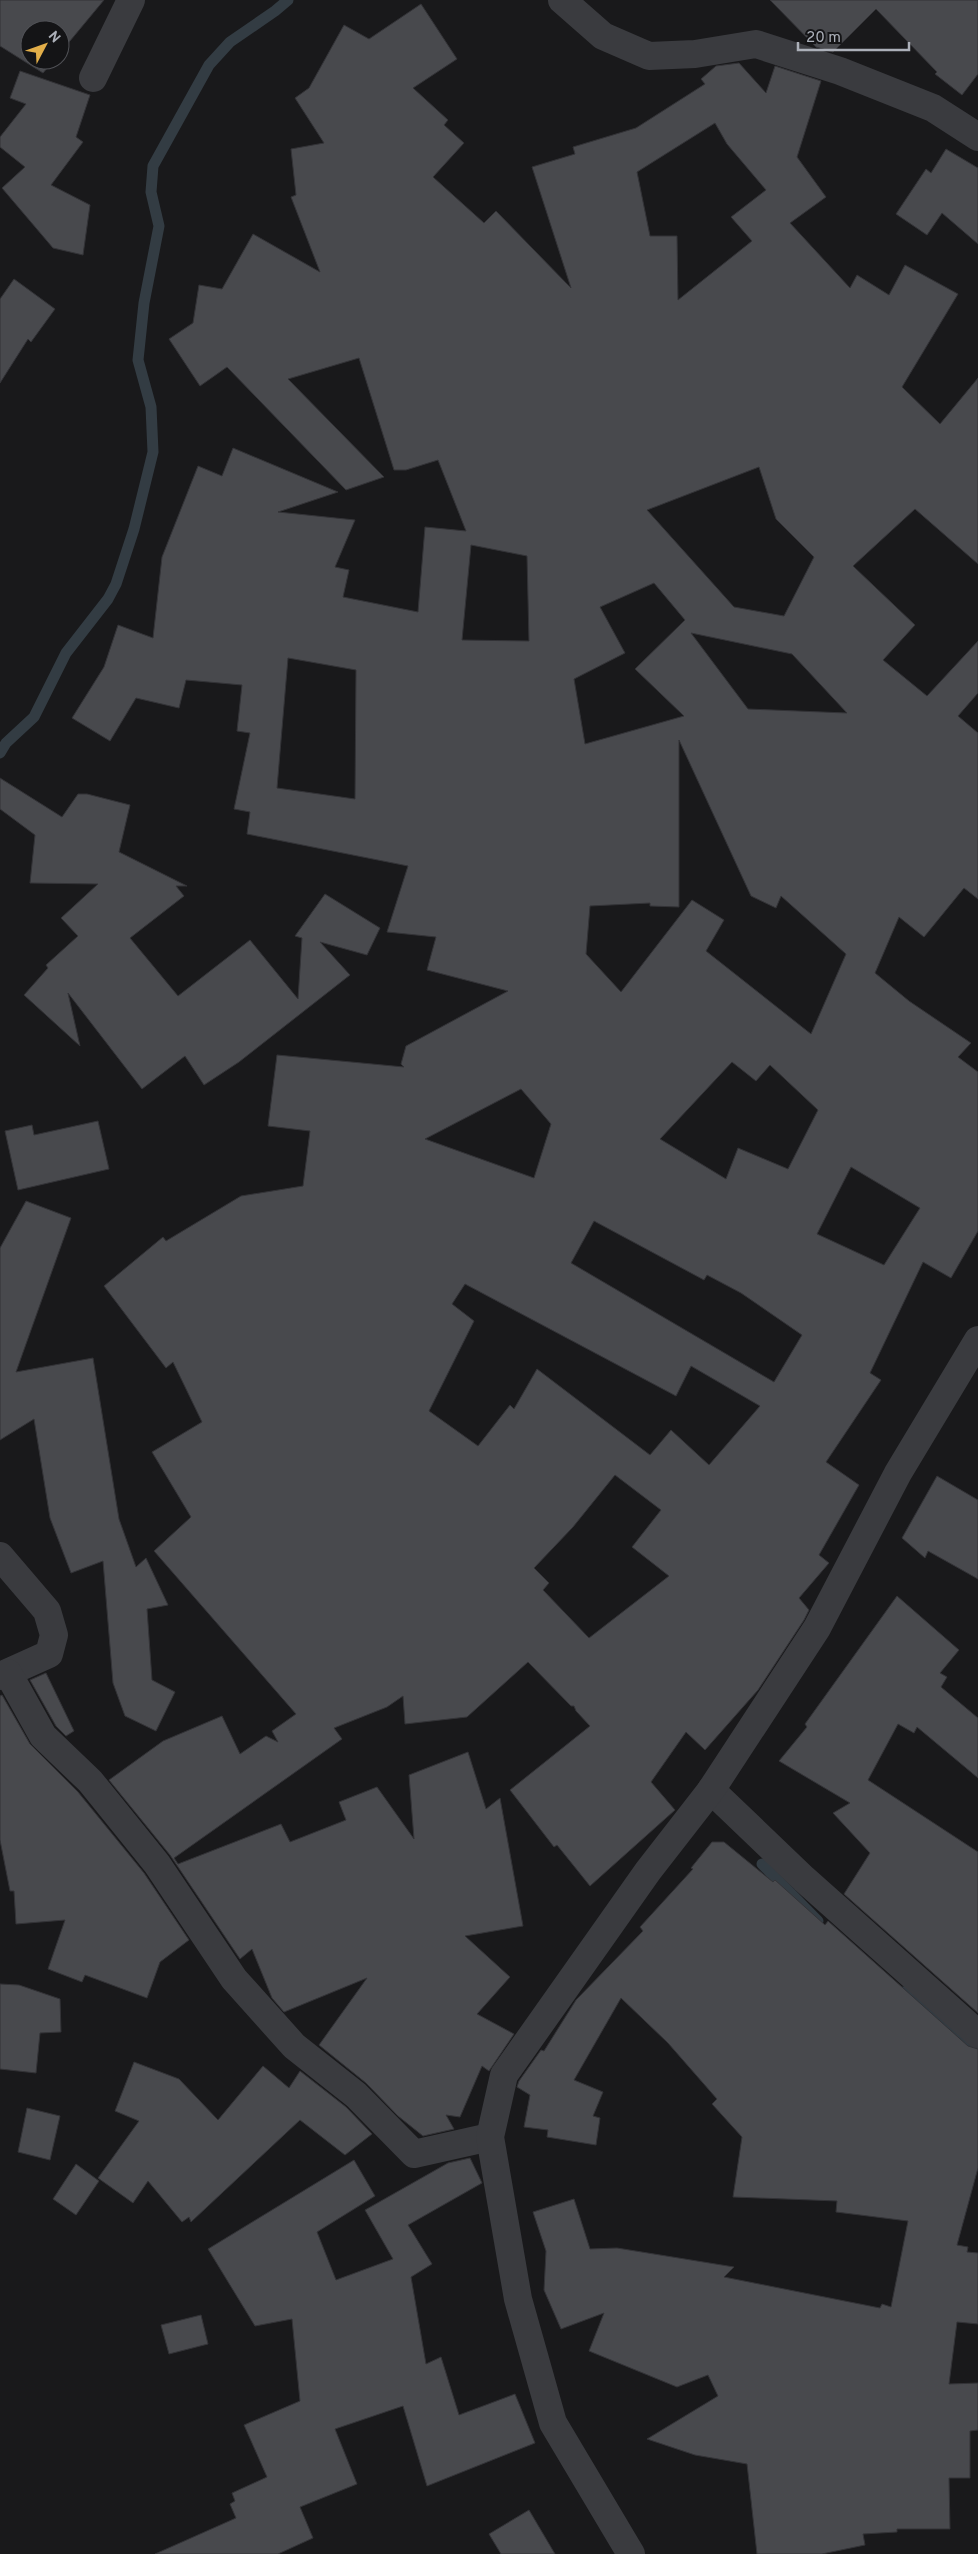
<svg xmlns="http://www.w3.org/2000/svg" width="978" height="2554" viewBox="0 0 978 2554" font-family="Overpass,sans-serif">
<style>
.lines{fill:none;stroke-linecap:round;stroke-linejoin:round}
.stream{stroke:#333c43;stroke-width:11}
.building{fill:#48494d;stroke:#333337;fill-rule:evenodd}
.street{stroke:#3a3b3f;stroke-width:28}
</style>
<rect width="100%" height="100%" fill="#19191b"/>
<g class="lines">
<g class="stream">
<path d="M 0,753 L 6,743 L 34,717 L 66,653 L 108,599 L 116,584 L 134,529 L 153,452 L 151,407 L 138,360 L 144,303 L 159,226 L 151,192 L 153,166 L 209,65 L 230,42 L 275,11 L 288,0"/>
<path d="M 762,1864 L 818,1921"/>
<path d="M 904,1992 L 930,2009 L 954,2033 L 978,2047"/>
</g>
</g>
<g class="building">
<path d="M 0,0 L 104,0 L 60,53 L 60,30 L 30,30 L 30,60 L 54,60 L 43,73 L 0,46 Z"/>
<path d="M 770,0 L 978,0 L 978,74 L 962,95 L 935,74 L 937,72 L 876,9 L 833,52 L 816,47 Z"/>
<path d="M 421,4 L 457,59 L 413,88 L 448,120 L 444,125 L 464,143 L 433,177 L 484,223 L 496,211 L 571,288 L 532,167 L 575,154 L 573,147 L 636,128 L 705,84 L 701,79 L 716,66 L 739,63 L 766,93 L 775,66 L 821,81 L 797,157 L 826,197 L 790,223 L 850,288 L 857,275 L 889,295 L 905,265 L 958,294 L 902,387 L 940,424 L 978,378 L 978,564 L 915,509 L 853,566 L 915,625 L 883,660 L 927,696 L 978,641 L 978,693 L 958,716 L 978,733 L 978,899 L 964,888 L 924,937 L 899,917 L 875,973 L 909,1001 L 971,1043 L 958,1057 L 978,1072 L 978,1231 L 951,1278 L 923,1262 L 870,1373 L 881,1380 L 826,1462 L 859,1485 L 819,1555 L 829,1563 L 799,1598 L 809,1610 L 804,1620 L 758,1690 L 705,1750 L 686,1732 L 651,1782 L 675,1810 L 590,1886 L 557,1845 L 554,1847 L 510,1790 L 590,1726 L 576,1711 L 574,1706 L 571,1706 L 528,1662 L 467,1717 L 405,1724 L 403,1696 L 387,1707 L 334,1728 L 342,1739 L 174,1858 L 178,1864 L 281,1824 L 290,1842 L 346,1820 L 339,1802 L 377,1787 L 414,1839 L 409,1775 L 468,1752 L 486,1809 L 500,1798 L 523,1926 L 465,1936 L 510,1977 L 477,2014 L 514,2034 L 489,2071 L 482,2066 L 460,2117 L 446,2115 L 454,2129 L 423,2136 L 398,2116 L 366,2083 L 319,2045 L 367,1978 L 284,2012 L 272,1998 L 252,1949 L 240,1959 L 170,1855 L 109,1780 L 163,1741 L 222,1716 L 240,1754 L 266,1736 L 278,1742 L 272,1731 L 296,1714 L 154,1551 L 191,1517 L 152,1452 L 202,1422 L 173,1362 L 166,1368 L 104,1286 L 163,1237 L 166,1241 L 241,1196 L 303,1186 L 310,1131 L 268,1126 L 277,1055 L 404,1067 L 401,1064 L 406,1046 L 508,991 L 427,970 L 436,937 L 387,932 L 408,866 L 247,834 L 250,812 L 234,809 L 250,733 L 237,731 L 242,685 L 186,680 L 179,708 L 136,698 L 110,741 L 72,718 L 104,667 L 118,625 L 153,638 L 162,557 L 198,466 L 222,476 L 233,448 L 338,492 L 278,512 L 355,520 L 335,567 L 349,570 L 343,597 L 418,612 L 425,527 L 466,531 L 438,460 L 406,470 L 394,470 L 359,358 L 288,379 L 384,477 L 346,490 L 227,367 L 200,386 L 169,339 L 193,323 L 199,285 L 222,289 L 253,234 L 320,272 L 291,197 L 296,195 L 291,149 L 324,143 L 295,98 L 309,88 L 344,25 L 369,39 ZM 715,123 L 727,144 L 766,190 L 731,217 L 752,241 L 678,300 L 677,236 L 650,236 L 637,172 ZM 759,467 L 776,519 L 814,557 L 784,616 L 734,607 L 647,510 ZM 471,545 L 527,556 L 529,641 L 462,640 ZM 654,583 L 685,620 L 635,669 L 684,716 L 585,744 L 574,679 L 625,653 L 600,607 ZM 691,633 L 792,654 L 847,713 L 748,709 ZM 288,658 L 356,670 L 355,799 L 277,788 ZM 679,740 L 751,896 L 776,908 L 781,896 L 846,954 L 811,1034 L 706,951 L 724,920 L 692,900 L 621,992 L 586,954 L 590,906 L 650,903 L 650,906 L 679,907 ZM 732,1062 L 756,1081 L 770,1065 L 818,1110 L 788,1169 L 738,1148 L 726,1179 L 660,1139 ZM 521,1089 L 551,1124 L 534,1178 L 425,1139 ZM 851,1167 L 920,1208 L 884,1265 L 817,1234 ZM 594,1221 L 704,1280 L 707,1275 L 741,1293 L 802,1335 L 774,1382 L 571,1263 ZM 465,1284 L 676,1396 L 691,1366 L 760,1406 L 709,1465 L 671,1430 L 650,1455 L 537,1369 L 514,1409 L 510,1405 L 478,1446 L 429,1411 L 474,1321 L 452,1304 ZM 615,1475 L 661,1510 L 632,1547 L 669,1576 L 589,1638 L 543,1590 L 549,1583 L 534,1568 L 573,1527 Z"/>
<path d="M 20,71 L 90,95 L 76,137 L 83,142 L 51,185 L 90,205 L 83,255 L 53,248 L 2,188 L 25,167 L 0,147 L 0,137 L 26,104 L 10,98 Z"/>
<path d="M 946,149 L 978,168 L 978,244 L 942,213 L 927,235 L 896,214 L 926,169 L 931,173 Z"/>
<path d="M 14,279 L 55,309 L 31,342 L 28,339 L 0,383 L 0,299 Z"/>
<path d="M 0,778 L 62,817 L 78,794 L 87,794 L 130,805 L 119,852 L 187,886 L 176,886 L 184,896 L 130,938 L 178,996 L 250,940 L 298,999 L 302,938 L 295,936 L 325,894 L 380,928 L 367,955 L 320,942 L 350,975 L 239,1062 L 204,1085 L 185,1056 L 142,1089 L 68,993 L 80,1046 L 24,995 L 48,968 L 46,965 L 78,936 L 61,918 L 98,884 L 30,883 L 35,835 L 0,809 Z"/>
<path d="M 98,1121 L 109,1169 L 18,1190 L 5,1131 L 32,1125 L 34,1135 Z"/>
<path d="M 26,1201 L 71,1218 L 16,1372 L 93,1358 L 119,1519 L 136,1567 L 146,1558 L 168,1605 L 147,1609 L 152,1680 L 175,1692 L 156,1731 L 125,1716 L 113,1683 L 103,1561 L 71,1573 L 50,1518 L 34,1419 L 0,1440 L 0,1248 Z"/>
<path d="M 937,1476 L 978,1500 L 978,1579 L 928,1551 L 925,1558 L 902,1538 Z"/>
<path d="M 897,1596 L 959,1650 L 940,1673 L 947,1677 L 941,1687 L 978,1718 L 978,1778 L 917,1727 L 914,1733 L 898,1724 L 868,1780 L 978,1852 L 978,2013 L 844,1894 L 870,1853 L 833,1813 L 850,1803 L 779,1761 L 807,1727 L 805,1724 Z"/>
<path d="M 46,1673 L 74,1731 L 66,1736 L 56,1726 L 30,1680 Z"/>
<path d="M 2,1695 L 30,1744 L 78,1792 L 144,1873 L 189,1940 L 160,1962 L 147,1998 L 85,1975 L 82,1982 L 48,1969 L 65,1920 L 16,1924 L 14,1891 L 10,1891 L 0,1840 L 0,1696 Z"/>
<path d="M 712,1842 L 724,1842 L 773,1882 L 775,1880 L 825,1925 L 828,1921 L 968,2046 L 978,2049 L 978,2168 L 957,2245 L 968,2247 L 967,2252 L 978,2253 L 978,2324 L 957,2322 L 949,2384 L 978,2383 L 978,2430 L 970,2431 L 970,2478 L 949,2478 L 950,2529 L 897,2529 L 897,2532 L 863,2534 L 865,2545 L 822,2554 L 757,2554 L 747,2464 L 695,2455 L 647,2439 L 718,2396 L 708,2375 L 677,2387 L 589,2351 L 604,2313 L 561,2329 L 544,2290 L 546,2251 L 533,2212 L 574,2199 L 590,2249 L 617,2248 L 734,2267 L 724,2277 L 880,2308 L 882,2304 L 891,2307 L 908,2221 L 836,2212 L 837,2201 L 733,2197 L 742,2137 L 712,2104 L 717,2099 L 668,2043 L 621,1998 L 574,2080 L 603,2092 L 593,2116 L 600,2118 L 596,2145 L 547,2137 L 548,2130 L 524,2127 L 530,2095 L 517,2087 L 519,2081 L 541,2050 L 544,2051 L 576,2000 L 643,1931 L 640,1927 L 693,1869 L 691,1868 Z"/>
<path d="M 0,1984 L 19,1985 L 60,1999 L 61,2032 L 40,2033 L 36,2073 L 0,2069 Z"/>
<path d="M 134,2062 L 179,2079 L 218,2120 L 263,2066 L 289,2088 L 300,2071 L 346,2107 L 372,2134 L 345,2155 L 300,2120 L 191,2222 L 189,2217 L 182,2222 L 148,2181 L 133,2203 L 98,2178 L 139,2121 L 115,2111 Z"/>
<path d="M 27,2108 L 60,2116 L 50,2160 L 18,2152 Z"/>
<path d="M 470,2158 L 482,2183 L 408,2225 L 432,2264 L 411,2277 L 426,2364 L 441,2357 L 459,2415 L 515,2394 L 535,2443 L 427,2486 L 403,2406 L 335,2429 L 357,2484 L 300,2507 L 313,2538 L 278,2554 L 155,2554 L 236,2518 L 230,2504 L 235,2501 L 232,2493 L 267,2477 L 244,2425 L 300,2401 L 292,2319 L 255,2326 L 208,2249 L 354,2160 L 375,2196 L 317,2232 L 336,2280 L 393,2259 L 365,2210 L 448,2163 Z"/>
<path d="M 76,2164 L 99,2181 L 76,2215 L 53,2199 Z"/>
<path d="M 201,2315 L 208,2344 L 169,2354 L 161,2325 Z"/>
<path d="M 529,2510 L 555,2554 L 501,2554 L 489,2534 Z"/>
</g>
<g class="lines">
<g class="street">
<path d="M 562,0 L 603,36 L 649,56 L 695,54 L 756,44 L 840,71 L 933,108 L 978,137"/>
<path d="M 93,78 L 131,0"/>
<path d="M 0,1556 L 47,1611 L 54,1635 L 49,1654 L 0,1676"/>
<path d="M 8,1673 L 43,1736 L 90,1781 L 157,1864 L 234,1979 L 294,2046 L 356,2095 L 414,2154 L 490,2137"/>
<path d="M 711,1790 L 804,1879 L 978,2034"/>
<path d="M 631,2554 L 553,2423 L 518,2299 L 490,2137 L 504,2075 L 648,1871 L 711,1790 L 817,1628 L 898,1473 L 978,1340"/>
</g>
</g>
<g transform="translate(45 45) rotate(49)"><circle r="24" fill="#141416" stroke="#515257"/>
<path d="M0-4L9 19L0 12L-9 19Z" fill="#e2ae49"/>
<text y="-8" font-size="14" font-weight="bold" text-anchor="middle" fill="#acb0b9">N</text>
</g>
<path d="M798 42v8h111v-8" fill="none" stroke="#acb0b9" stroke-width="2.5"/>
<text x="806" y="42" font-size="15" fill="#acb0b9" stroke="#141416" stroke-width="4" paint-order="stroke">20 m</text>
</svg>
